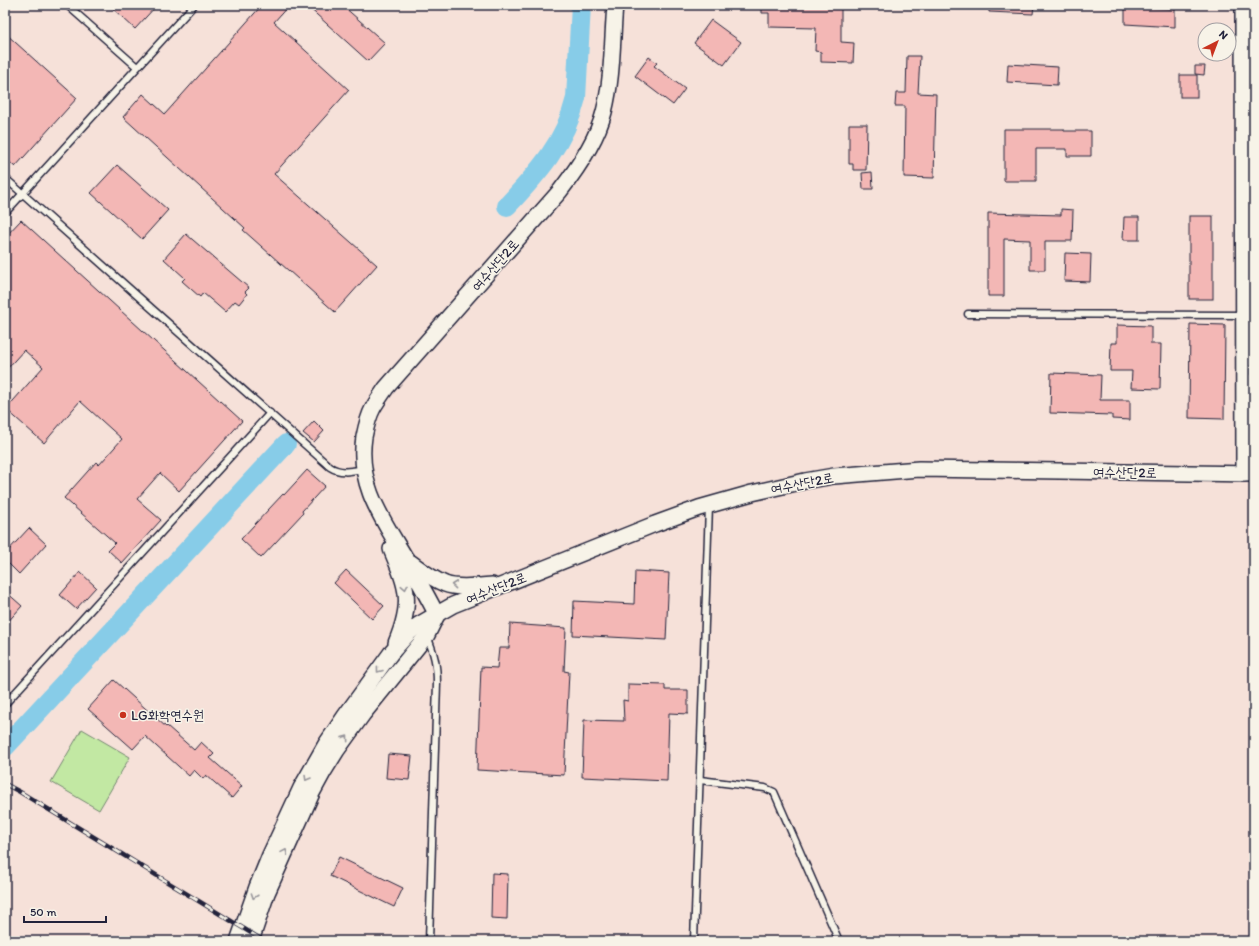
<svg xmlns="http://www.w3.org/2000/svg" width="1259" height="946" viewBox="0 0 1259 946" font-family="Itim,'Poor Story',sans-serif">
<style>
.built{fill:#f6e1d9;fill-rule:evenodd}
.green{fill:#c2e8a3;stroke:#72856f}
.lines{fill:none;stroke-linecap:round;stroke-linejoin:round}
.river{stroke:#87cce8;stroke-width:20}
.building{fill:#f3b7b5;stroke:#22223b}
.service-casing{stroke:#22223b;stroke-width:9}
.tertiary-casing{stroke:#22223b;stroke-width:18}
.service{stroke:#f7f3e8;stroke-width:6}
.tertiary{stroke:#f7f3e8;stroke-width:15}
.rail-casing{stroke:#22223b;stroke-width:4.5}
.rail{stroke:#f7f3e8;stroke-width:3;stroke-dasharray:9;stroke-linecap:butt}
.oneway{stroke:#97959a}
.poi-dot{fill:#c8321e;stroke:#f7f3e8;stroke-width:1.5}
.labels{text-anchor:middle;stroke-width:3;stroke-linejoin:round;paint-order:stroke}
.street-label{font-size:14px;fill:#22223b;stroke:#f7f3e8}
.poi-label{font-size:14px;fill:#22223b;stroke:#f7f3e8;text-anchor:start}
</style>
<rect width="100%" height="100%" fill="#f7f3e8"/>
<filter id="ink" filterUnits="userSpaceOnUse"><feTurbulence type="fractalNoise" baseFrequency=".025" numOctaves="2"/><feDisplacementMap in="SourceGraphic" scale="8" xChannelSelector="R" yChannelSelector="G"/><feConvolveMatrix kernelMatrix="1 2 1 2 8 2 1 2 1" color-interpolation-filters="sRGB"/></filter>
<g filter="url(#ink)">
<path class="built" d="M 5,5 L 1254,5 L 1254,941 L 5,941 ZM 1205,30 L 1229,30 L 1229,54 L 1205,54 Z"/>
<path class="green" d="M 82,729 L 130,757 L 99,810 L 51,782 Z"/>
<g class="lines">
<g class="river">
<path d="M 507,206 C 538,173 565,143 576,98 L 581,5"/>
<path d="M 5,747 L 286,444"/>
</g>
</g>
<g class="building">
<path d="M 109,5 L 157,5 L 135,29 Z"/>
<path d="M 262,5 L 289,5 L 274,22 L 349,90 L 274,174 L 377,265 L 335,312 L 243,230 L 245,228 L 123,117 L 143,94 L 165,114 Z"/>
<path d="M 306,5 L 342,5 L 385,43 L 368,61 Z"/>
<path d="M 762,5 L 841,5 L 841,42 L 854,43 L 853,63 L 821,62 L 821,52 L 815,51 L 816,28 L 769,27 L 769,13 L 762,13 Z"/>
<path d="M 989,5 L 1034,5 L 1033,14 L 989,12 Z"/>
<path d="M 1125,6 L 1175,9 L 1175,27 L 1125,24 Z"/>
<path d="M 711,20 L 741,42 L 724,65 L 694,43 Z"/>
<path d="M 5,33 L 77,98 L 15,167 L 5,158 Z"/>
<path d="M 907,56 L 920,56 L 918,93 L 936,94 L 934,178 L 904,177 L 905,106 L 895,106 L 896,93 L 906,93 Z"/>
<path d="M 649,57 L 657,63 L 654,66 L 685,89 L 673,105 L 635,76 Z"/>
<path d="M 1008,64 L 1058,67 L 1057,85 L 1007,82 Z"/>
<path d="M 1195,66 L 1205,66 L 1204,75 L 1195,74 Z"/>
<rect x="1180" y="75" width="17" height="22"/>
<path d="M 849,124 L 867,124 L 866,170 L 853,170 L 853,164 L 849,164 Z"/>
<path d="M 1004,129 L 1064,129 L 1064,131 L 1091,131 L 1091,156 L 1067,156 L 1067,149 L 1036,149 L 1036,181 L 1004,181 Z"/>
<path d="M 117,165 L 168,210 L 142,239 L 91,193 Z"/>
<path d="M 872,172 L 873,189 L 863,189 L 862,173 Z"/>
<path d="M 1061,209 L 1073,210 L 1072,241 L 1045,241 L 1045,270 L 1030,270 L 1030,240 L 1004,239 L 1004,296 L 988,296 L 988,213 L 1061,215 Z"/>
<rect x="1189" y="216" width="24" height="83"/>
<path d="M 1124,217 L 1139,217 L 1139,240 L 1123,240 Z"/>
<path d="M 21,220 L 242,421 L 179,491 L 160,473 L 137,499 L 161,520 L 122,563 L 108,550 L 115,543 L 64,498 L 96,462 L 99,465 L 122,439 L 80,401 L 44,443 L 6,409 L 43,367 L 24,350 L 5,371 L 5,237 Z"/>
<path d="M 186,234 L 249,288 L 245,292 L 247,294 L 239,304 L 235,301 L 225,312 L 203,293 L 200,297 L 182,281 L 185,278 L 164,259 Z"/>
<path d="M 1065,253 L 1091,254 L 1090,282 L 1064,281 Z"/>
<path d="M 1190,324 L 1225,325 L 1224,419 L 1189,418 Z"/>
<path d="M 1117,325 L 1151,326 L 1151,344 L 1161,344 L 1160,389 L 1131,388 L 1132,371 L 1110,371 L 1111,343 L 1117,343 Z"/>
<path d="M 1051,373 L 1101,375 L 1100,400 L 1130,400 L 1130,420 L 1112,419 L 1112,415 L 1050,413 Z"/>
<path d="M 314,421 L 324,431 L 314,442 L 303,433 Z"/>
<path d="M 307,470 L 325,486 L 302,511 L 303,513 L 261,558 L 241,539 L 283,494 L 284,495 Z"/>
<path d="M 29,528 L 46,544 L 19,574 L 5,560 L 5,554 Z"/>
<path d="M 346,570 L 384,606 L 372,619 L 334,583 Z"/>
<path d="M 635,571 L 669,573 L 666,640 L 573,635 L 574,601 L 634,604 Z"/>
<path d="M 80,572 L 96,587 L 76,609 L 60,595 Z"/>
<path d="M 5,591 L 22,606 L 5,625 Z"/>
<path d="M 510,624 L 566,628 L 564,671 L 569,672 L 564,775 L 477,770 L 481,667 L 497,668 L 499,648 L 509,648 Z"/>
<path d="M 114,680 L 166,727 L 167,726 L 194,750 L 201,742 L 214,754 L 210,758 L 242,786 L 232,798 L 206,775 L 203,779 L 194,770 L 189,776 L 145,736 L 133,749 L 88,709 Z"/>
<path d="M 628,684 L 665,685 L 665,690 L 688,690 L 688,714 L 669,713 L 667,781 L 582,777 L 584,720 L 624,721 L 623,700 L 628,701 Z"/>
<path d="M 388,754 L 412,756 L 409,780 L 386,778 Z"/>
<path d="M 339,857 L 403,888 L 394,907 L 330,876 Z"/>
<path d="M 492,873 L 508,874 L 507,919 L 491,918 Z"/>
</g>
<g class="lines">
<defs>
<g id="service">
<path d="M 67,5 L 137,67"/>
<path d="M 1244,85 L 1254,85"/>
<path d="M 5,178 L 330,467 C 341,474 352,471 364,469"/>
<path d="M 5,213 L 194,5"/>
<path d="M 1244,291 L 1254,290"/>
<path d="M 968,314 L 1244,315"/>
<path d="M 427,636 C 434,653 437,664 437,683 L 429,941"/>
<path d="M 5,704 L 270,413"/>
<path d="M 700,780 L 765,788 L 774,792 L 839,941"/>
<path d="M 694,941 L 709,506"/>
</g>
<g id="tertiary">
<path d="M 1243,5 L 1244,474"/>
<path d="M 391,549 C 408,589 413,602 396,643"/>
<path d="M 410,562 C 421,570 432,579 445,584 C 457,589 479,586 492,585"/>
<path d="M 437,615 C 426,594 415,574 403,554 C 381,517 357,483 364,437 C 366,427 368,417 373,408 C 377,401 382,394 386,388 L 560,191 C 577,169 597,140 604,112 C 613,77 612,40 615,5"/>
<path d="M 238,941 L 257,887 L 270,855 L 301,788 L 326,744 L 345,716 L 391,653 L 409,633 L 418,625 L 453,605 L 655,524 L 699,508 L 752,493 L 805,481 L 834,476 L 919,469 L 1254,474"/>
<path d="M 251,941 L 267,893 L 312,793 L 324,771 L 337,750 L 363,714 L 427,635 L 437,615"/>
</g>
</defs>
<use href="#service" class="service-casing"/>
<use href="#tertiary" class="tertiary-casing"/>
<use href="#service" class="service"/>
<use href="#tertiary" class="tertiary"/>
<defs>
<path id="rail" d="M 5,784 L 20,792 L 264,941"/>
</defs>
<use href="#rail" class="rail-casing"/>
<use href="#rail" class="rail"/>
</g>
<defs><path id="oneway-chevron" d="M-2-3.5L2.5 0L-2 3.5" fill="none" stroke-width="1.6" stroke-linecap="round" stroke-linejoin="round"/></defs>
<g class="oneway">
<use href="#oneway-chevron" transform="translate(454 585) rotate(-174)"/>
<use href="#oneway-chevron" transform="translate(405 587) rotate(79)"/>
<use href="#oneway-chevron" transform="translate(379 670) rotate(127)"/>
<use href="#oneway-chevron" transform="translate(346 738) rotate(-54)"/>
<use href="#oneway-chevron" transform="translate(307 778) rotate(120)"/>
<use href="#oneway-chevron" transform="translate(285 852) rotate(-66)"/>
<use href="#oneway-chevron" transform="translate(254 896) rotate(109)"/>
</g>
</g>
<circle class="poi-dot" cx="123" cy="715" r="4"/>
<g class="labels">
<g class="street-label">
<text transform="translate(495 265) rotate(-49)" y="5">여수산단2로</text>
<text transform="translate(1125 472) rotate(1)" y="5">여수산단2로</text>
<text transform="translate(802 483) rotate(-11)" y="5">여수산단2로</text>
<text transform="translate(496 588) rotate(-22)" y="5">여수산단2로</text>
</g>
<g class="poi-label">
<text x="131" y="720">LG화학연수원</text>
</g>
</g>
<rect width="1259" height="946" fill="none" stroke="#f7f3e8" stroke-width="20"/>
<rect x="10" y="10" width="1239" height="926" fill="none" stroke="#22223b" stroke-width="1.5" filter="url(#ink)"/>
<g transform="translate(1217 42) rotate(42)"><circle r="19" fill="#f7f3e8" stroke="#a29fa3"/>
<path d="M0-3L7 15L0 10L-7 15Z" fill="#c8321e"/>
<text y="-6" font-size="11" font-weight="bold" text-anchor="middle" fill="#22223b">N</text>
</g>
<path d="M24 916v6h82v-6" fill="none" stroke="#22223b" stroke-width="2"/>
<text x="30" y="916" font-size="12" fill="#22223b" stroke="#f7f3e8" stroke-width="3" paint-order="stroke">50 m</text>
</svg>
